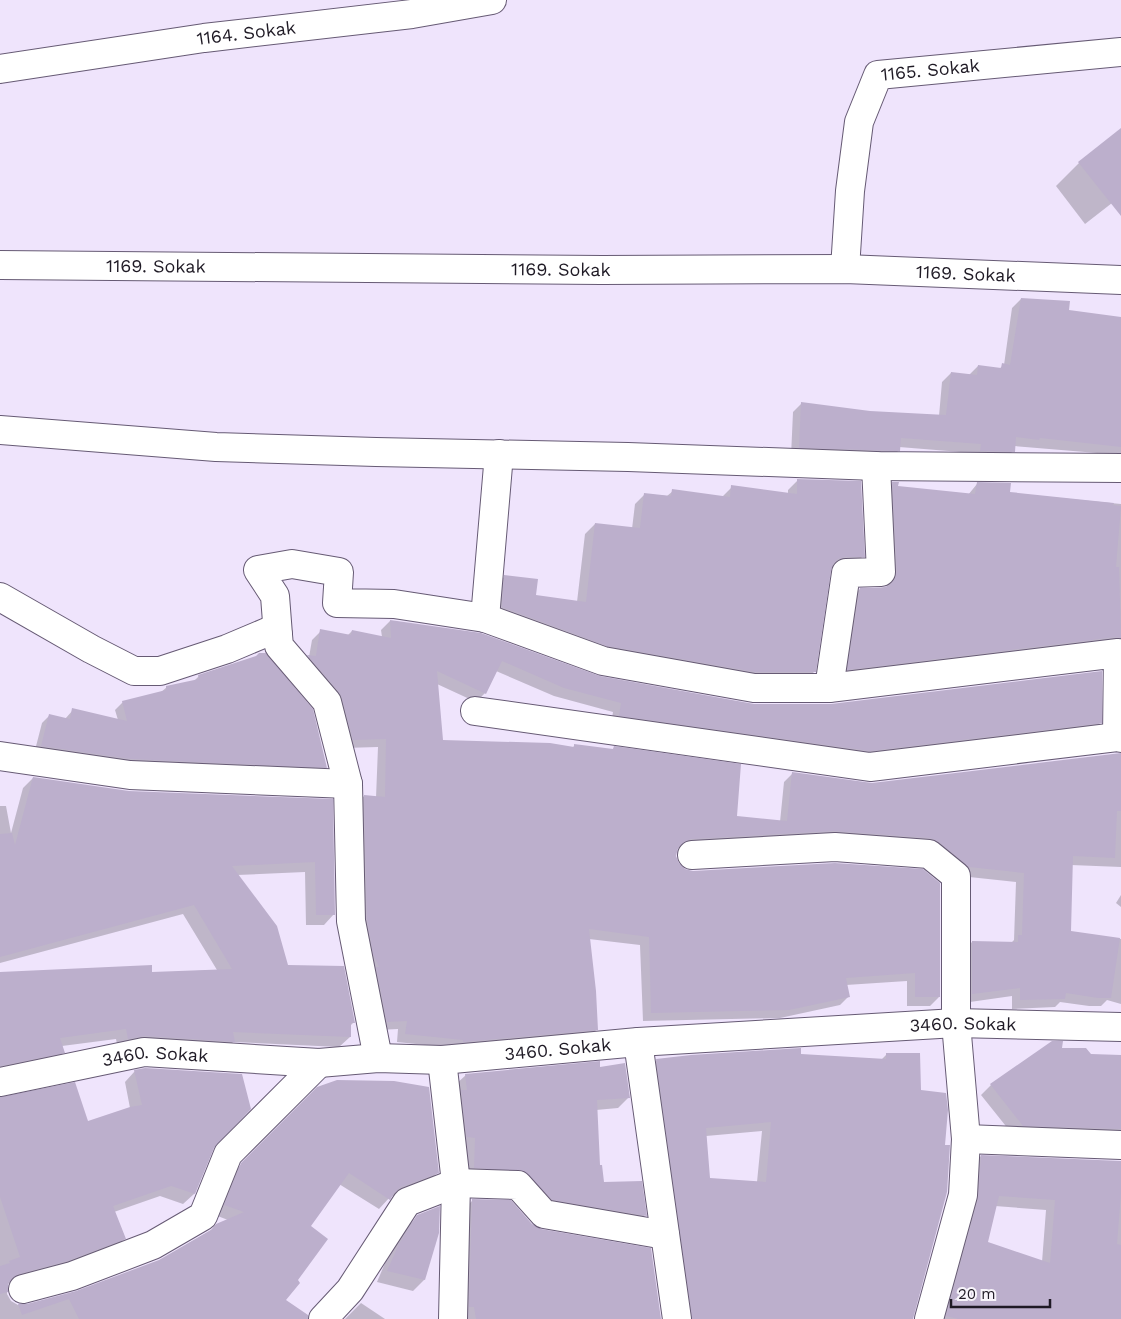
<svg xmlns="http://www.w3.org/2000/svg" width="1121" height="1319" viewBox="0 0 1121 1319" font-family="'Work Sans',sans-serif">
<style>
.shadow{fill:#0003;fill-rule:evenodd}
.building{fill:#bcafcc;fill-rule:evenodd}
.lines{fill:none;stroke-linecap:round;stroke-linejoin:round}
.street-casing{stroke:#665a74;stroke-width:30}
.street{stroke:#fff;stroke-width:28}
.labels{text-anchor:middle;stroke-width:5;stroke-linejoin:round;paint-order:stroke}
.street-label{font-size:18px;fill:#1f1a25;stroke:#f8f5fb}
</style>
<rect width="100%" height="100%" fill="#efe4fc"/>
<g class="shadow">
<path d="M 1121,130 L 1121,196 L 1085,224 L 1056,186 L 1079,163 Z"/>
<path d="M 1021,299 L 1068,311 L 1121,318 L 1121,455 L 1014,446 L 1013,451 L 1004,460 L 972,460 L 973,453 L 899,447 L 899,450 L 890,459 L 791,456 L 793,412 L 801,404 L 870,412 L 939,416 L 942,382 L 951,373 L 969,375 L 978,366 L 999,369 L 1004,365 L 1012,308 Z"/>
<path d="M 798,480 L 863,556 L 853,566 L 830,568 L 814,672 L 804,682 L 597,655 L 492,617 L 495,586 L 505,576 L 534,596 L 577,602 L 585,534 L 595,524 L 632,529 L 635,504 L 645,494 L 667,496 L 673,491 L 722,497 L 732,487 L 788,494 L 788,490 Z"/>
<path d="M 893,483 L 897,487 L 968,495 L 977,484 L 1009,493 L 1121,504 L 1121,652 L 839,678 L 851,598 L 860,589 L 887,587 L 888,581 L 884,492 Z"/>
<path d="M 390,621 L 600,678 L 754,705 L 1100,723 L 1091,732 L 861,760 L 611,724 L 613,712 L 554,696 L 496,671 L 485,693 L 476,702 L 437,684 L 442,741 L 572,748 L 575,745 L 612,750 L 614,748 L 736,817 L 780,822 L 784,782 L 793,773 L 872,784 L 1121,755 L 1121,867 L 1071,865 L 1069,974 L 1097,936 L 1121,939 L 1121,1004 L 1107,1000 L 1101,1006 L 1089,1006 L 1060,1002 L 1055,1007 L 1012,1009 L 1012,996 L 963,1003 L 963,951 L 972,942 L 1011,943 L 1014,940 L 1016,882 L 960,876 L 930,850 L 681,848 L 677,849 L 675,856 L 678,864 L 684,870 L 693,872 L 835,864 L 939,997 L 930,1006 L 907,1006 L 907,981 L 846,985 L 849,996 L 840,1005 L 780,1018 L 643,1021 L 640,945 L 589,939 L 597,1029 L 588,1038 L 454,1048 L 397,1042 L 398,1029 L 378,1030 L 365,963 L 356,805 L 364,796 L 376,798 L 378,747 L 344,748 L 300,665 L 309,657 L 312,640 L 321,631 L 347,636 L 352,631 L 382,637 L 381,630 Z"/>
<path d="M 199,676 L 326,767 L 318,775 L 123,767 L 34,754 L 42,723 L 50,715 L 65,719 L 73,710 L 118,720 L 115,710 L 123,702 L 160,693 L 167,687 L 193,682 Z"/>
<path d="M 33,778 L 129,792 L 331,800 L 334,914 L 324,925 L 306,925 L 305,872 L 237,875 L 287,966 L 354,1022 L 350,1026 L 350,1037 L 339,1047 L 233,1042 L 223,1052 L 118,1049 L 116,1039 L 62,1046 L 64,1052 L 53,1062 L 0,1074 L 0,974 L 151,973 L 217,970 L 183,914 L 0,963 L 0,806 L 6,806 L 11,833 L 23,788 Z"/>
<path d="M 1121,895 L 1121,907 L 1116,903 Z"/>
<path d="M 1053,1042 L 1061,1049 L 1091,1056 L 1121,1056 L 1121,1143 L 1013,1135 L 981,1095 L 991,1085 Z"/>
<path d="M 800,1055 L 881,1060 L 886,1055 L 913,1319 L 682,1319 L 647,1070 L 657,1060 ZM 762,1131 L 757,1182 L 709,1179 L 706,1136 Z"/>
<path d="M 599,1068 L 629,1097 L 618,1108 L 596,1110 L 599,1167 L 602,1184 L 645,1216 L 635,1226 L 541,1210 L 464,1178 L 455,1085 L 466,1075 Z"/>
<path d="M 135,1071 L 213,1147 L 194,1194 L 183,1204 L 160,1196 L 114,1212 L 125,1238 L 114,1249 L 56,1271 L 7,1284 L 7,1294 L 11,1301 L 18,1305 L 27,1305 L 78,1292 L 159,1261 L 228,1220 L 215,1215 L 231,1175 L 317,1088 L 438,1172 L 427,1183 L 390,1197 L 379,1209 L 339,1184 L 309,1226 L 296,1280 L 284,1300 L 307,1319 L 0,1319 L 0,1098 L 87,1123 L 130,1108 L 125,1082 Z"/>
<path d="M 981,1156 L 1121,1162 L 1121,1319 L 939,1319 L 972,1166 ZM 995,1206 L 1046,1210 L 1042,1262 L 987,1243 Z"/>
<path d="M 473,1200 L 532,1225 L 660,1319 L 465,1319 L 463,1210 Z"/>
<path d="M 418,1216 L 424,1280 L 413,1291 L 377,1282 L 388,1256 L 407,1227 Z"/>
<path d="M 361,1303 L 385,1319 L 345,1319 Z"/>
</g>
<g class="building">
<path d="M 1121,128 L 1121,216 L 1078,162 Z"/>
<path d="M 1021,298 L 1070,301 L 1069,310 L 1121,317 L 1121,447 L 1040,438 L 1039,440 L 1016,437 L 1015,452 L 980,451 L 981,444 L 901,438 L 900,451 L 799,448 L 801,402 L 870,411 L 946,415 L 951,372 L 977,375 L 978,365 L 1001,368 L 1002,363 L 1010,365 Z"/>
<path d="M 797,479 L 861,481 L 865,557 L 845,557 L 838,559 L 833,564 L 831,571 L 816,672 L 755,672 L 607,646 L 502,607 L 504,575 L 538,579 L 536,595 L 586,602 L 595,523 L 640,528 L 644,493 L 671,496 L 672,489 L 730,497 L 731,485 L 797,494 Z"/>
<path d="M 892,482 L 899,482 L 898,486 L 975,494 L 977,482 L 1011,483 L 1010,492 L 1114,503 L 1113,505 L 1121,506 L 1116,567 L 1119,567 L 1121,638 L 1116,637 L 847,670 L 860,588 L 882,588 L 890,585 L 895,579 L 897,571 Z"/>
<path d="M 390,620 L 481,633 L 600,676 L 754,704 L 831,704 L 1102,671 L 1102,723 L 870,751 L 619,716 L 621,703 L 564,688 L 502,661 L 486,694 L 437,671 L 443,740 L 550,743 L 574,747 L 574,744 L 613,749 L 614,746 L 741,764 L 737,816 L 787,821 L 792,772 L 872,783 L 1121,753 L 1121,811 L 1117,811 L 1115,858 L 1073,856 L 1071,931 L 1120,938 L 1111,998 L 1098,998 L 1066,993 L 1065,999 L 1020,1000 L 1020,988 L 972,994 L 972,941 L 1018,942 L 1018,935 L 1022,935 L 1024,873 L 969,867 L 939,842 L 930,838 L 834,831 L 691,839 L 684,842 L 678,848 L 676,856 L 679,863 L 685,869 L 693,871 L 835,863 L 923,869 L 940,883 L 940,997 L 915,997 L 915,973 L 846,978 L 850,997 L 789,1010 L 651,1013 L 649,937 L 589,929 L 596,991 L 598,1030 L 463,1042 L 463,1040 L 405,1034 L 407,1021 L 387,1022 L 376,967 L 379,967 L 373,954 L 367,919 L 364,795 L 385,797 L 386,739 L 353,740 L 342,698 L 339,692 L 307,655 L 316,656 L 320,629 L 351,635 L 352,630 L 391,638 Z"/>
<path d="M 259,653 L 266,653 L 313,709 L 327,768 L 131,759 L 41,746 L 49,714 L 70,719 L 72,708 L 127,721 L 122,701 L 166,690 L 166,686 L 199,679 L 198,675 L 256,656 Z"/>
<path d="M 33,777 L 129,791 L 333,799 L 335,915 L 316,915 L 315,862 L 232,866 L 277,926 L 288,965 L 344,966 L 355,1023 L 351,1023 L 351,1037 L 233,1032 L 235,1042 L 145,1036 L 128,1039 L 126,1029 L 60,1038 L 65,1053 L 0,1066 L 0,972 L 152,965 L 152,972 L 232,969 L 194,905 L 0,957 L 0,834 L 12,833 L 15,845 Z"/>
<path d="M 1052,1041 L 1063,1041 L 1062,1048 L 1086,1048 L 1091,1054 L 1121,1055 L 1121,1129 L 1023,1126 L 990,1084 Z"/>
<path d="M 801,1048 L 801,1054 L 886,1059 L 886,1053 L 920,1053 L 921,1090 L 946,1093 L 948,1110 L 945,1145 L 950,1145 L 947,1192 L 913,1319 L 692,1319 L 656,1059 L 691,1055 ZM 771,1122 L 766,1182 L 710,1178 L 706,1128 Z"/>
<path d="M 600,1061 L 600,1067 L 625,1063 L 630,1098 L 597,1100 L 600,1165 L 602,1165 L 604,1182 L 642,1181 L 647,1216 L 552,1200 L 524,1171 L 474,1168 L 475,1138 L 467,1137 L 467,1139 L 461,1090 L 467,1090 L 465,1074 Z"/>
<path d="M 145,1068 L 242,1074 L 251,1109 L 214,1148 L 195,1194 L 171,1186 L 113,1206 L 126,1239 L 67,1261 L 19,1274 L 12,1278 L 8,1284 L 8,1292 L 0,1294 L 0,1266 L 10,1263 L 9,1261 L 20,1257 L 0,1197 L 0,1097 L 75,1082 L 88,1121 L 130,1107 L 142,1105 L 134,1070 Z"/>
<path d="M 337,1080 L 394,1081 L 429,1087 L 439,1173 L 401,1187 L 394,1193 L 390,1200 L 349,1173 L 311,1226 L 328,1239 L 298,1280 L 300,1283 L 286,1300 L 308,1315 L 308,1319 L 79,1319 L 69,1299 L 22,1315 L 18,1304 L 27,1304 L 76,1291 L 159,1260 L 211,1230 L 216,1224 L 244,1212 L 224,1205 L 241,1163 L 317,1087 Z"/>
<path d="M 981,1155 L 1121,1161 L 1121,1193 L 1117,1244 L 1121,1245 L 1121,1319 L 958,1319 L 946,1316 L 978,1199 ZM 999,1196 L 1055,1200 L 1050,1263 L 988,1242 Z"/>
<path d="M 472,1199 L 511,1200 L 532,1224 L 541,1229 L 651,1248 L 661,1319 L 476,1319 L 474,1307 L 469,1307 Z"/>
<path d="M 440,1206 L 439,1233 L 425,1280 L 387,1271 L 399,1244 L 417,1215 Z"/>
</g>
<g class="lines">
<defs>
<g id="street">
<path id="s1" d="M 0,69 L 204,38 L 412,14 L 492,0"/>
<path id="s2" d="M 0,265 L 602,270 L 845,269 L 1121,280"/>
<path id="s3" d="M 845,269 L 850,191 L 859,122 L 878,75 L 1121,52"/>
<path d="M 0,430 L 216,447 L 376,452 L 628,457 L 876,466 L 1121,468"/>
<path d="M 0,597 L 91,649 L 134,671 L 160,671 L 227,649 L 272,630 L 278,635 L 279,646 L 327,702 L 348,784 L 351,921 L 378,1058"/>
<path d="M 485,618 L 499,454"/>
<path d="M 278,635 L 275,596 L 258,570 L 292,564 L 339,572 L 337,603 L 394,604 L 485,618 L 603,661 L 754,688 L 829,688 L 1118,653 L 1117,737"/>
<path d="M 829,688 L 846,573 L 881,572 L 876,466"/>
<path d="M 475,711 L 870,767 L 1117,737 L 1121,738"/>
<path d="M 0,756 L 130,775 L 348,784"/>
<path d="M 692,855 L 835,847 L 929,854 L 956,876 L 956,1023 L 966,1139 L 963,1195 L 929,1319"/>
<path d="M 638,1042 L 677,1319"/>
<path d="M 442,1060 L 456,1183 L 453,1319"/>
<path id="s4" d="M 0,1082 L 144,1052 L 319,1063 L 378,1058 L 442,1060 L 638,1042 L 956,1023 L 1121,1027"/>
<path d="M 966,1139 L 1121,1145"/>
<path d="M 23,1289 L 72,1276 L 153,1245 L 203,1216 L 228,1154 L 319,1063"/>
<path d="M 323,1319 L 350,1290 L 407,1202 L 456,1183 L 518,1185 L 544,1214 L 665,1235"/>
</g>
</defs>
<use href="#street" class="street-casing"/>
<use href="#street" class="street"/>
</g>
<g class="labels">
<g class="street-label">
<text dy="6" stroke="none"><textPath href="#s1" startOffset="249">1164. Sokak</textPath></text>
<text dy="6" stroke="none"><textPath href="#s3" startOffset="251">1165. Sokak</textPath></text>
<text dy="6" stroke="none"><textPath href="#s2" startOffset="156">1169. Sokak</textPath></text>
<text dy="6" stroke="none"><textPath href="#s2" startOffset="561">1169. Sokak</textPath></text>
<text dy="6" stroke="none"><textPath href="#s2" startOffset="966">1169. Sokak</textPath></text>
<text dy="6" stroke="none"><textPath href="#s4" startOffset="968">3460. Sokak</textPath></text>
<text dy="6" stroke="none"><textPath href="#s4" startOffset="562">3460. Sokak</textPath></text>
<text dy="6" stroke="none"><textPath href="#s4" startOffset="158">3460. Sokak</textPath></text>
</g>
</g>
<path d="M951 1299v8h99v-8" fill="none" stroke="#1f1a25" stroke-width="2.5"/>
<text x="958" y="1299" font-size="15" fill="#1f1a25" stroke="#f8f5fb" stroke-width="4" paint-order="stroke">20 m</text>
</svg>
